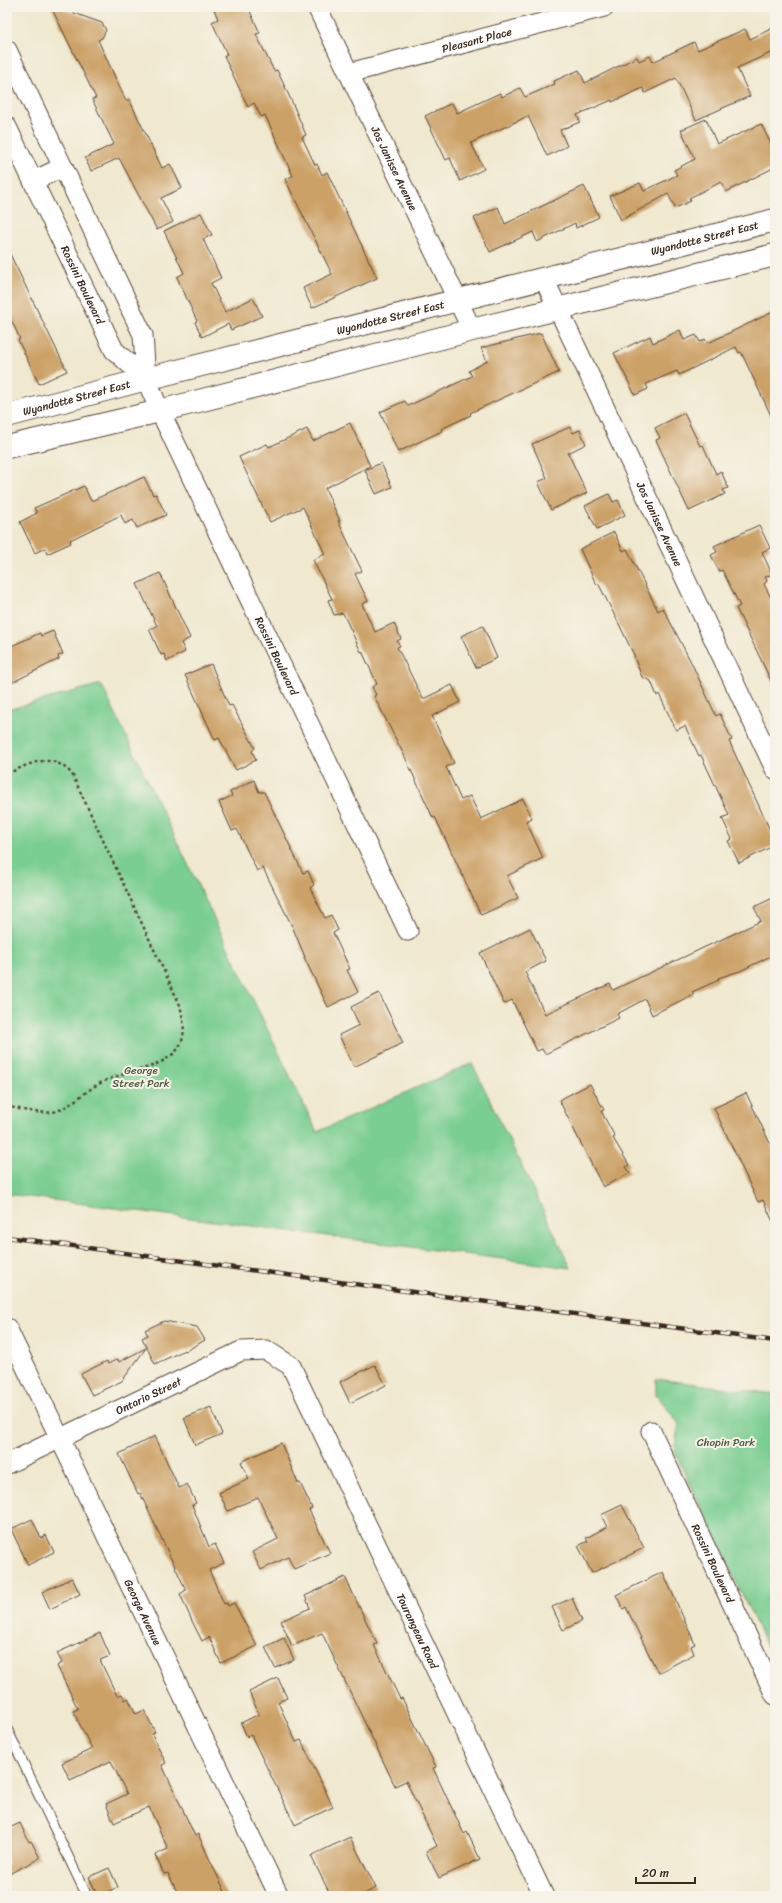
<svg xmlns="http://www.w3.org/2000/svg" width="782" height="1903" viewBox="0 0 782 1903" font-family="Sriracha,sans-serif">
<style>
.green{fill:#7ace91;stroke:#5a7c58}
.building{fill:#cca168}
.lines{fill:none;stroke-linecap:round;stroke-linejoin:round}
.service-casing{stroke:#564639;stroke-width:11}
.minor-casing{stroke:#564639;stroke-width:21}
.secondary-casing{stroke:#564639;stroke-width:24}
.path{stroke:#564639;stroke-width:2.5;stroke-dasharray:3 3;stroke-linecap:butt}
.service{stroke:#fff;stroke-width:9}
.minor{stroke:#fff;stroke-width:19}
.secondary{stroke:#fff;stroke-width:22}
.rail-casing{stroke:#3b2a1e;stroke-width:4.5}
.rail{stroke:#f7f3e8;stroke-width:3;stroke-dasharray:9;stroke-linecap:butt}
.labels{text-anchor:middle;stroke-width:4;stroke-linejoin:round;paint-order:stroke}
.street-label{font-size:11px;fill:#3b2a1e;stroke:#f7f3e8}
.park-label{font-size:11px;fill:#4e5b40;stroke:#f7f3e8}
</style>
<rect width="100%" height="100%" fill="#f7f3e8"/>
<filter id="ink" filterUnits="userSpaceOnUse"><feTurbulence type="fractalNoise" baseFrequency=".025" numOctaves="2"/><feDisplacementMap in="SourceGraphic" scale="8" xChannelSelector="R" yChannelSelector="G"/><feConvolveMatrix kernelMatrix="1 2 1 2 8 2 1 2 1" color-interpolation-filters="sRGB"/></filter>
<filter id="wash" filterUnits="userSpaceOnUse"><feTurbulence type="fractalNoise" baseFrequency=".012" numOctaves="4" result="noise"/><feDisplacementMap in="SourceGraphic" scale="16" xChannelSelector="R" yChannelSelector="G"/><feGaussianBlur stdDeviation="0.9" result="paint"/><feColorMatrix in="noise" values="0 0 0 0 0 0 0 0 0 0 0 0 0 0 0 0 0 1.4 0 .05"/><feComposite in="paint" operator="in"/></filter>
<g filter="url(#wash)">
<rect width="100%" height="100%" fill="#f0e8cf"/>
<g class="green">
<path d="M 101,684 L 317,1132 L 472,1063 L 571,1268 L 7,1194 L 7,710 Z"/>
<path d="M 656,1379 L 775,1394 L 775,1664 L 674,1450 L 679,1424 L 656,1394 Z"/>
</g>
<g id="blocks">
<g class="building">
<path d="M 51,7 L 57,7 L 102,23 L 106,30 L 102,38 L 98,40 L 126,101 L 129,99 L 162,168 L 170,164 L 182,188 L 161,198 L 173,222 L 157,230 L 119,158 L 91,171 L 85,158 L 114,144 L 92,99 L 96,98 Z"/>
<path d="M 213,7 L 248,7 L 260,33 L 256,34 L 274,71 L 277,70 L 292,102 L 306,135 L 302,137 L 315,165 L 317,164 L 322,175 L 327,172 L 377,278 L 312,308 L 303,288 L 332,274 L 285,179 L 293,176 L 265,115 L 261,117 L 254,103 L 248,107 L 224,56 L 227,54 L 212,22 L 218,19 Z"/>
<path d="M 775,27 L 775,51 L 737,68 L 750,96 L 696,120 L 676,78 L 645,93 L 643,88 L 612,102 L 612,100 L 577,115 L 580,122 L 560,130 L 567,146 L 547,156 L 528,116 L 471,143 L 484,169 L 460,181 L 450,158 L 446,160 L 425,116 L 452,103 L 457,113 L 500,93 L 502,97 L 520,88 L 525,97 L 555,84 L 554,81 L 579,70 L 585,83 L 637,57 L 639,61 L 650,56 L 653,62 L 694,42 L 698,50 L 745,29 L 750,39 Z"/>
<path d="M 706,119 L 717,144 L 761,124 L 775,152 L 775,167 L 726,192 L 721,182 L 689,198 L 691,201 L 675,208 L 668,194 L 621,220 L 610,196 L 640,183 L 644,191 L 677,175 L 674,170 L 695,159 L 681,130 Z"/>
<path d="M 584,186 L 599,217 L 576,228 L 575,223 L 537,242 L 533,232 L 490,252 L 474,218 L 498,207 L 505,224 Z"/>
<path d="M 201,213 L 212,235 L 203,239 L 221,278 L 211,283 L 225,312 L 253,298 L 262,316 L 231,330 L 228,324 L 202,337 L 195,322 L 197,321 L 177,277 L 184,273 L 164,231 Z"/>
<path d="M 7,248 L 67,371 L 39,384 L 18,340 L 20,339 L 7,311 Z"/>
<path d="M 775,311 L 775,424 L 741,352 L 739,353 L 736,347 L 679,375 L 677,371 L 646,384 L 648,389 L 635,395 L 614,353 L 650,336 L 653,343 L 680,330 L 684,340 L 696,335 L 700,342 L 705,339 L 708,343 Z"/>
<path d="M 541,333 L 559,372 L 470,413 L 471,415 L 441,429 L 442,431 L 398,452 L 380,412 L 405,401 L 408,406 L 472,376 L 469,371 L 487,361 L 481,348 Z"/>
<path d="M 684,413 L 700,446 L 703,445 L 716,474 L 721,471 L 728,488 L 723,490 L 725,494 L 689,511 L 656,440 L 660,438 L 655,428 Z"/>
<path d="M 350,423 L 370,466 L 325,488 L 340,521 L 338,521 L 362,571 L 355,574 L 368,601 L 362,604 L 375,632 L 394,623 L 401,639 L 397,641 L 400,646 L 397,647 L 423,699 L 452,685 L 460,702 L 432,716 L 454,763 L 446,767 L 461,800 L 470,796 L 481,819 L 523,799 L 532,818 L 526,821 L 543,858 L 507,876 L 518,898 L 481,915 L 435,817 L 433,818 L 405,757 L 374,696 L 376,695 L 372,687 L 377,684 L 362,651 L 361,652 L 343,613 L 334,615 L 328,600 L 332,599 L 313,560 L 325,554 L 303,507 L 270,522 L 239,457 L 267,444 L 269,447 L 307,429 L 313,441 Z"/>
<path d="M 570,427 L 573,433 L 580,430 L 586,444 L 568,453 L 587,493 L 551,510 L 538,482 L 547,478 L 532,444 Z"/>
<path d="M 381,463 L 392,487 L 376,494 L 365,470 Z"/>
<path d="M 144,477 L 153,495 L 156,494 L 166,515 L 137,528 L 133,520 L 125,524 L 121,515 L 70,540 L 71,543 L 47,554 L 45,548 L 35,553 L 20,522 L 37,513 L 34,508 L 84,486 L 91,501 Z"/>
<path d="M 609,494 L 613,502 L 618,500 L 625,515 L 597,529 L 585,506 Z"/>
<path d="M 759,525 L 770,548 L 762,552 L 772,574 L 765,577 L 767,581 L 764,584 L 775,606 L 775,689 L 736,608 L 740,606 L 722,570 L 719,571 L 711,555 L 717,552 L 714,546 Z"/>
<path d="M 614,532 L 623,551 L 627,549 L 658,611 L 663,608 L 692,664 L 716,716 L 720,714 L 732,740 L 729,741 L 775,841 L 775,845 L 739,863 L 728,841 L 732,839 L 722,818 L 729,815 L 701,755 L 699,756 L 685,726 L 676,730 L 659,694 L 657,696 L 651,681 L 642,677 L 634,657 L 635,657 L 616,618 L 598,583 L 596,584 L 580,549 Z"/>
<path d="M 160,573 L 190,638 L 181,643 L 185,652 L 167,661 L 164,654 L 161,655 L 149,629 L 157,626 L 137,584 Z"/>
<path d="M 483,626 L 497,658 L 476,668 L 461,636 Z"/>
<path d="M 53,631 L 63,654 L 58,656 L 59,659 L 7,685 L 7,648 L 40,633 L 41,636 Z"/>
<path d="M 211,664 L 229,706 L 232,705 L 255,748 L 252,751 L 256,760 L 236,770 L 219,738 L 215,740 L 185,675 Z"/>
<path d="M 254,780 L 259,792 L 264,792 L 303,873 L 308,871 L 314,885 L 310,888 L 325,918 L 331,915 L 338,930 L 333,933 L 350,969 L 347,970 L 358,992 L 328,1007 L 304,957 L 305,957 L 292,926 L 263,868 L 257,871 L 237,829 L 232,831 L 219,802 L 232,796 L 230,792 Z"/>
<path d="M 775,897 L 775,954 L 740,971 L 718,978 L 719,980 L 692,992 L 694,994 L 652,1015 L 645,999 L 617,1014 L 619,1018 L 545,1054 L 542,1049 L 537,1051 L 512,1000 L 504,1004 L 480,953 L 530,928 L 546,961 L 525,972 L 545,1014 L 610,984 L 613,990 L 761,921 L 754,907 Z"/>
<path d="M 379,993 L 403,1043 L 354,1067 L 339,1035 L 359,1025 L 351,1007 Z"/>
<path d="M 590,1084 L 604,1110 L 601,1111 L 615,1137 L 613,1138 L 629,1165 L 626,1167 L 630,1173 L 603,1187 L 559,1100 Z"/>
<path d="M 746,1093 L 775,1154 L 775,1226 L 763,1200 L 758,1202 L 714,1108 Z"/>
<path d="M 164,1321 L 197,1327 L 205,1340 L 186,1351 L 185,1350 L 155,1364 L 142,1338 L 148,1335 L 145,1330 Z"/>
<path d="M 146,1348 L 122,1381 L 92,1395 L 81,1374 L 107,1361 L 108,1364 L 118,1359 L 119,1362 Z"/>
<path d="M 375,1365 L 386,1385 L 350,1403 L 340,1382 Z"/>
<path d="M 211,1407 L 222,1434 L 195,1445 L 184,1418 Z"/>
<path d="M 155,1436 L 179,1488 L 187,1484 L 196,1503 L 192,1505 L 209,1547 L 215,1544 L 224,1563 L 209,1570 L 224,1604 L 227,1603 L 228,1606 L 234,1603 L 257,1646 L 221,1663 L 209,1637 L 202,1641 L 192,1621 L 180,1594 L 186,1590 L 140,1493 L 138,1494 L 119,1454 Z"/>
<path d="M 281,1443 L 298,1483 L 300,1483 L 312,1508 L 309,1510 L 330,1553 L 294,1569 L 288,1557 L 261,1570 L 252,1552 L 278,1539 L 258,1497 L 228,1511 L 219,1493 L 249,1479 L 241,1462 Z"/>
<path d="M 622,1505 L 644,1548 L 592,1573 L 578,1546 L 588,1541 L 586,1538 L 607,1527 L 601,1515 Z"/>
<path d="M 32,1519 L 41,1538 L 46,1535 L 54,1552 L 28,1565 L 11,1529 Z"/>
<path d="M 663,1572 L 695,1644 L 691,1646 L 694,1654 L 658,1673 L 626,1607 L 623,1609 L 616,1595 Z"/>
<path d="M 345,1577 L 377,1644 L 374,1645 L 400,1699 L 402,1698 L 436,1767 L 433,1768 L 464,1834 L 467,1832 L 480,1859 L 439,1878 L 426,1852 L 437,1846 L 406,1781 L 395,1786 L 322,1633 L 292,1646 L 281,1621 L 310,1608 L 305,1596 Z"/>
<path d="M 72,1578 L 80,1594 L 50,1609 L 42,1592 Z"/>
<path d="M 572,1598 L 582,1621 L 563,1630 L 552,1607 Z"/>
<path d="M 100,1633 L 110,1656 L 100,1660 L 117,1696 L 122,1694 L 125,1700 L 128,1698 L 136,1714 L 144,1710 L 155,1732 L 152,1734 L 166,1763 L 162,1765 L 195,1836 L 198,1834 L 208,1856 L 227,1896 L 179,1896 L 168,1873 L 164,1874 L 155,1855 L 168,1849 L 149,1807 L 114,1823 L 106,1804 L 127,1794 L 111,1761 L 70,1780 L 62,1763 L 92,1749 L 73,1711 L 78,1709 L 57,1666 L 62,1663 L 57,1653 Z"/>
<path d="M 284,1638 L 294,1660 L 275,1668 L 265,1647 Z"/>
<path d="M 278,1678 L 287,1698 L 278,1702 L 296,1742 L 301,1740 L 333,1807 L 295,1825 L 251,1735 L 247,1737 L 241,1723 L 259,1714 L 249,1692 Z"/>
<path d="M 20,1823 L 29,1842 L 31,1841 L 40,1858 L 7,1875 L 7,1829 Z"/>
<path d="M 350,1837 L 376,1888 L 360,1896 L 331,1896 L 311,1856 Z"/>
<path d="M 109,1868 L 118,1887 L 98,1896 L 89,1877 Z"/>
</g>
</g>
</g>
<g filter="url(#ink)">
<use href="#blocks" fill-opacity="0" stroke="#564639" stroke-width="1"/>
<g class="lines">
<defs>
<path id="service" d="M 7,1729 L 87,1896"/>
<g id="minor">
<path id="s1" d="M 317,7 L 472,330"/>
<path id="s2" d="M 7,50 L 143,335 L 146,379 L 160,411 L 408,931"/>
<path id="s3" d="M 349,73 L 604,7"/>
<path id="s4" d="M 7,127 L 114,350 L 146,379"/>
<path d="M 33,181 L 63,167"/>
<path id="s5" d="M 544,279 L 775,769"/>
<path id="s6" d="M 7,1328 L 279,1896"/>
<path id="s7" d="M 651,1431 L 775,1695"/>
<path id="s8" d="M 7,1464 L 241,1351 L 266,1350 L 291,1366 L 544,1896"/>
</g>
<g id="secondary">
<path id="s9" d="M 7,416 L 146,379 L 775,220"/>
<path d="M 7,447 L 160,411 L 472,330 L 775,255"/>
</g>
</defs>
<use href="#service" class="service-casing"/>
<use href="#minor" class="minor-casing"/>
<use href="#secondary" class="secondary-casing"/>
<path class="path" d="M 7,774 C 31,763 51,751 72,774 L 180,1005 C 184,1022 188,1041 173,1054 C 152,1072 120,1071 97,1085 C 84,1092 67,1110 52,1112 C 38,1114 24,1110 10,1107 L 7,1101"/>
<use href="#service" class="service"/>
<use href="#minor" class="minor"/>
<use href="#secondary" class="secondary"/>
<defs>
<path id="rail" d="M 7,1237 L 775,1341"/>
</defs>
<use href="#rail" class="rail-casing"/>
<use href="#rail" class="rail"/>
</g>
</g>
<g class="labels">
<g class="street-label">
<text dy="4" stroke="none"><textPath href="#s3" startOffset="132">Pleasant Place</textPath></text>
<text dy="4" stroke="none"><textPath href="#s1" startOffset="179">Jos Janisse Avenue</textPath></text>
<text dy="4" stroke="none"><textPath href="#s9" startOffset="720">Wyandotte Street East</textPath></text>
<text dy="4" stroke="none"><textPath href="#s4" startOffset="175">Rossini Boulevard</textPath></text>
<text dy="4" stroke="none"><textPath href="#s9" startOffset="396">Wyandotte Street East</textPath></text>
<text dy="4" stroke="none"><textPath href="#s9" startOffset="72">Wyandotte Street East</textPath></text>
<text dy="4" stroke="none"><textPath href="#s5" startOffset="271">Jos Janisse Avenue</textPath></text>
<text dy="4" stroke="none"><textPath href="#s2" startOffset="666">Rossini Boulevard</textPath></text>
<text dy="4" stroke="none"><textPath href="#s8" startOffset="157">Ontario Street</textPath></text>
<text dy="4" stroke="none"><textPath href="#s7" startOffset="146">Rossini Boulevard</textPath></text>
<text dy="4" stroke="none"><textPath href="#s6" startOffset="315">George Avenue</textPath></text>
<text dy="4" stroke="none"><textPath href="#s8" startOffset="608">Tourangeau Road</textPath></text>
</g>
<g class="park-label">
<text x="141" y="1074">George<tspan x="141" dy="13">Street Park</tspan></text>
<text x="726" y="1446">Chopin Park</text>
</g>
</g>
<rect width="782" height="1903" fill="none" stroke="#f7f3e8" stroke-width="24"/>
<path d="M636 1877v6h59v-6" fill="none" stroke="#3b2a1e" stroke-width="2"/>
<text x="642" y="1877" font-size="12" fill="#3b2a1e" stroke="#f7f3e8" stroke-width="3" paint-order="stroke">20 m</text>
</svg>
